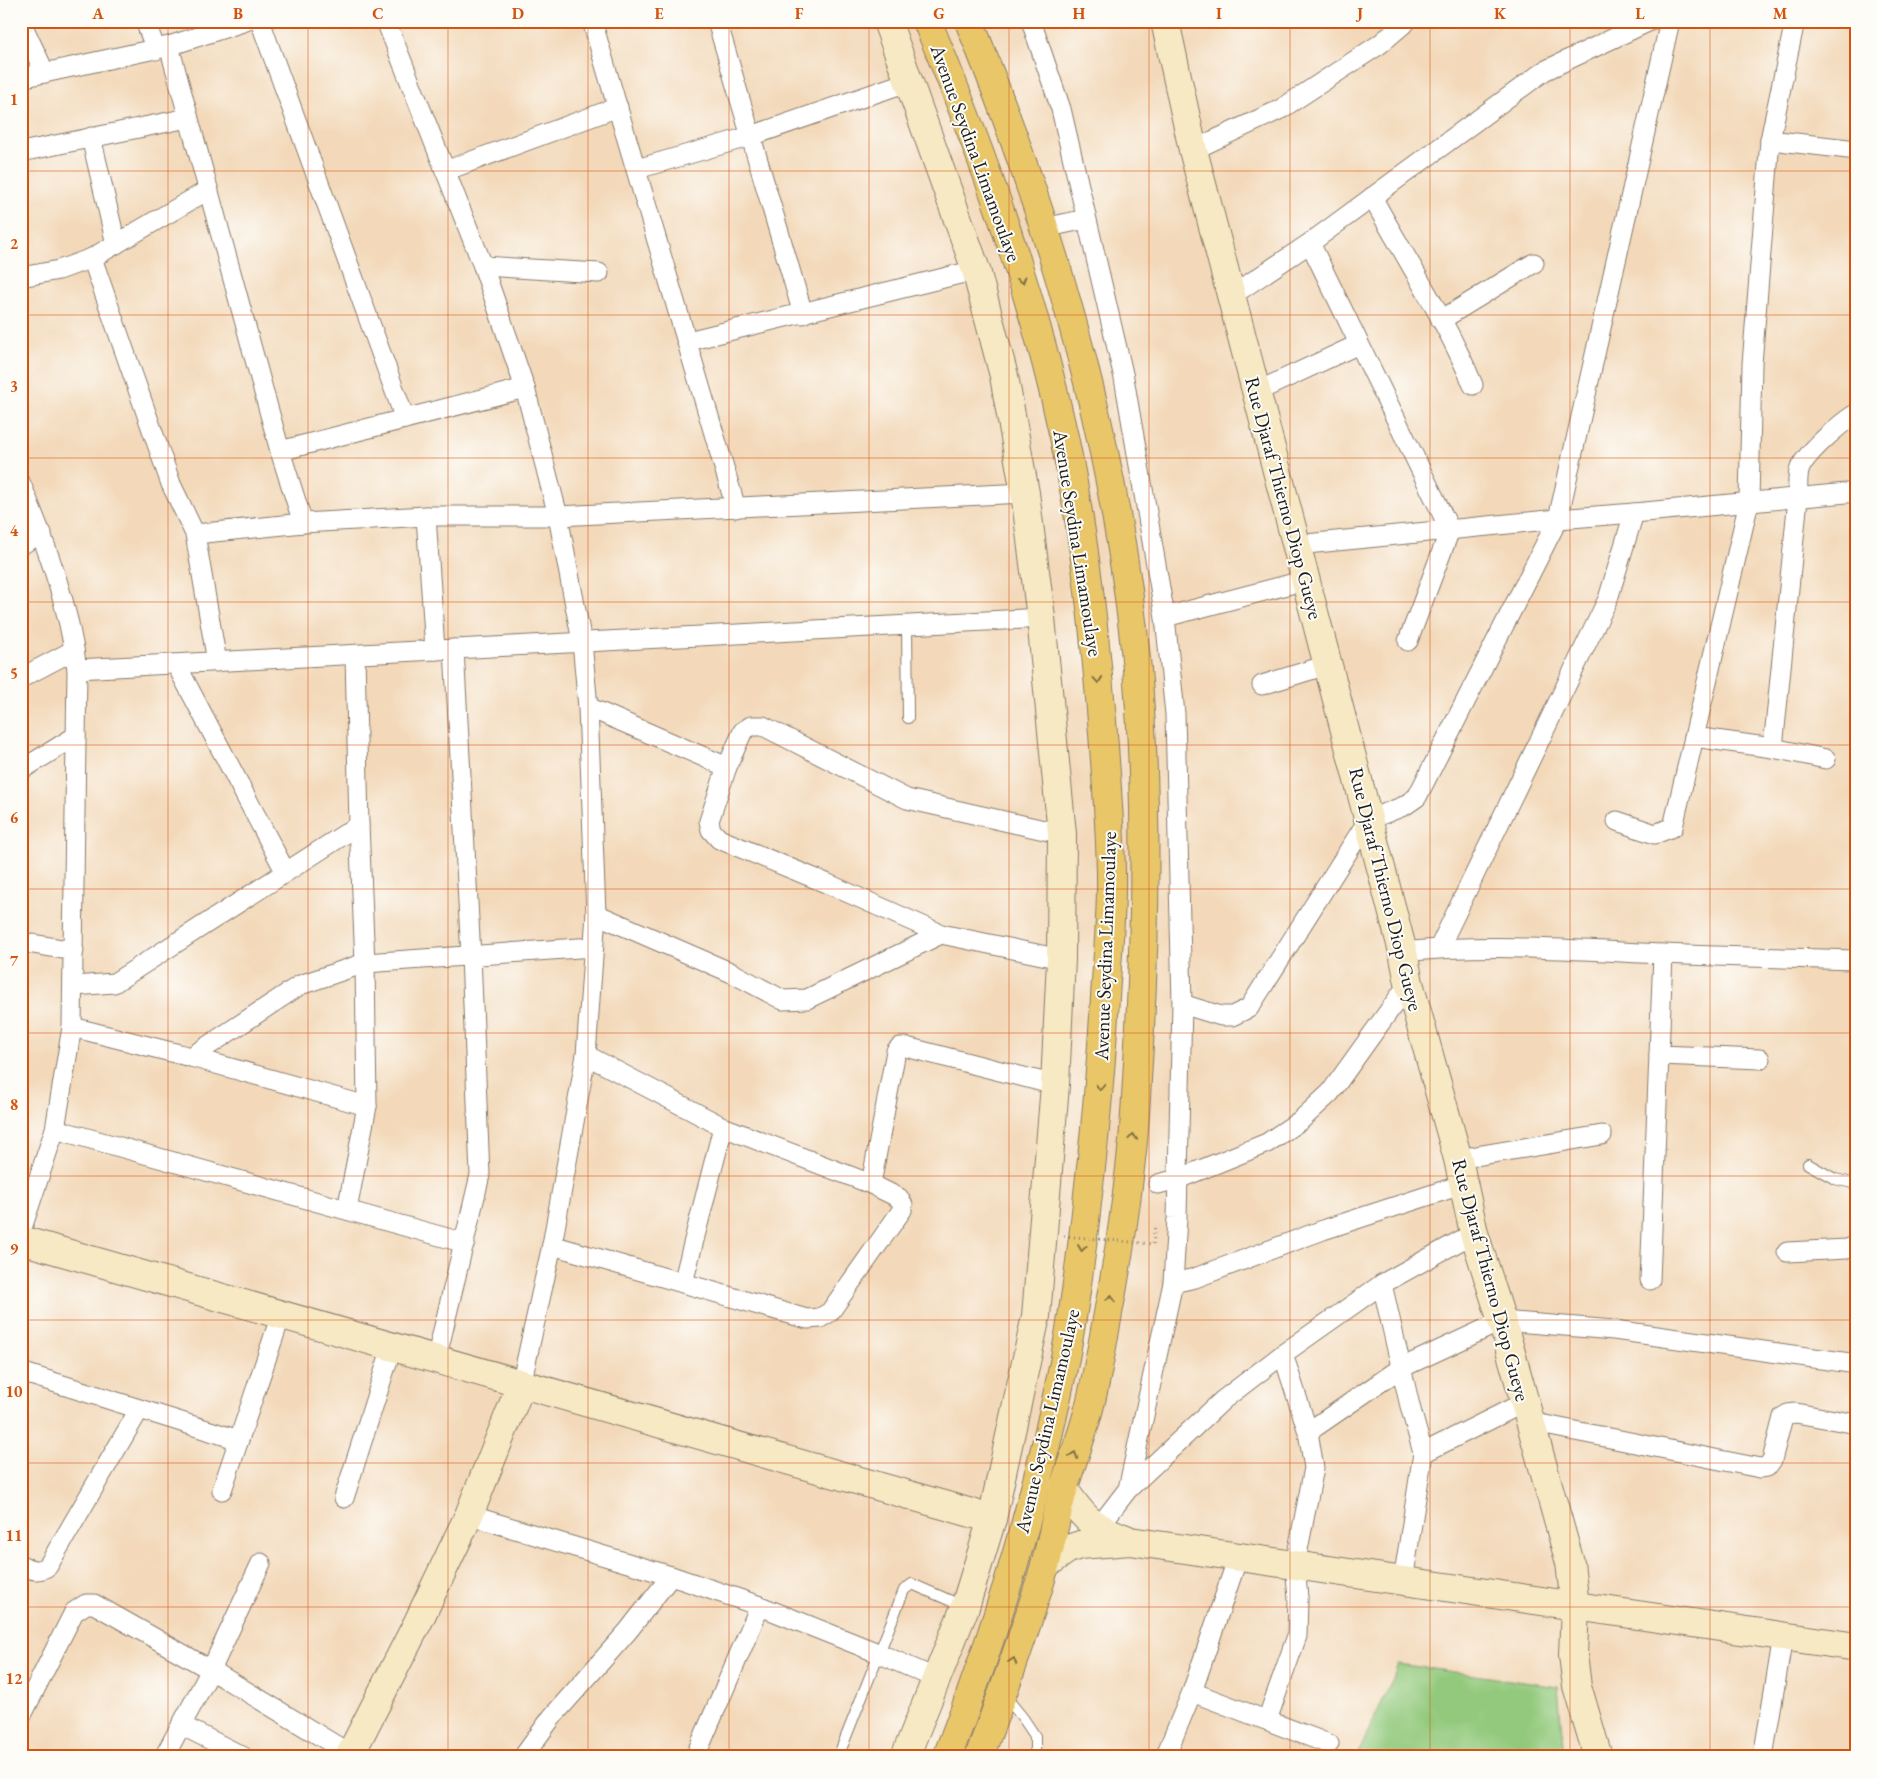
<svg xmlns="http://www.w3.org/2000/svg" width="1878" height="1778" viewBox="0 0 1878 1778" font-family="'EB Garamond',serif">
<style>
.park{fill:#92c97c;stroke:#57724c}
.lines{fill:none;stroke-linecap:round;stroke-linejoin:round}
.lane-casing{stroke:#887a6b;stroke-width:12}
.street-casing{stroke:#887a6b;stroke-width:21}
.secondary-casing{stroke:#887a6b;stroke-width:30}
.highway-casing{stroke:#887a6b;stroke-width:30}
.path{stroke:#887a6b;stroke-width:3;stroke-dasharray:1 4;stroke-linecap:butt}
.lane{stroke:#fff;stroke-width:10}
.street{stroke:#fff;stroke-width:19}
.secondary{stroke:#f6e9c3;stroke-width:28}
.highway{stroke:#e9c769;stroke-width:28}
.path-bridge{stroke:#887a6b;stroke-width:3;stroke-dasharray:1 4;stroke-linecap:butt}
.oneway{stroke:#827242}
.grid{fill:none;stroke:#d4530e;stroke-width:1;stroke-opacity:0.55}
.labels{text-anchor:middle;stroke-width:4;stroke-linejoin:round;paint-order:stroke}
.street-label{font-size:20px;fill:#1c1c1c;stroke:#fdfcf7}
.neatline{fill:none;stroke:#d4530e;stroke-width:2}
.grid-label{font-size:16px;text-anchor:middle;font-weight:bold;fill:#d4530e}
</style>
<rect width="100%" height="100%" fill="#fdfcf7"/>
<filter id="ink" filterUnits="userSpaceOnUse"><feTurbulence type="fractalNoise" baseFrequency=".02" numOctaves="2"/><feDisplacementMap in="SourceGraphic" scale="10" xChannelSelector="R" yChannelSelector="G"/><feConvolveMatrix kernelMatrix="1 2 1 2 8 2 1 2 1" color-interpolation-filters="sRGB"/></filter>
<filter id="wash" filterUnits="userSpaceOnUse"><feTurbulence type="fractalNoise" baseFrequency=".0096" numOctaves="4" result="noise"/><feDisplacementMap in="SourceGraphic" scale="20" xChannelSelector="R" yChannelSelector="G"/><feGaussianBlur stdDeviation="1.12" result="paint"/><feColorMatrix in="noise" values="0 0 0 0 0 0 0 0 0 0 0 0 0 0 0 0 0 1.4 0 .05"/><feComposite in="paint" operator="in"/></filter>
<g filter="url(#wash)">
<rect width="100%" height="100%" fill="#f3d9ba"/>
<path class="park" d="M 1398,1664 L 1558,1687 L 1564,1757 L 1356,1757 L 1392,1681 Z"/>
</g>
<g filter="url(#ink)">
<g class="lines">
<defs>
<g id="lane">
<path d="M 907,625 L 908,718"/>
<path d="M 1808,1164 L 1835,1179 L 1857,1184"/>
<path d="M 1005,1696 L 1023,1718 L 1035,1736 L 1035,1757"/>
<path d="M 838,1757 L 904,1590 L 912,1584 L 965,1607"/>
</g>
<g id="street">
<path d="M 145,21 L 156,50"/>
<path d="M 260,21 L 405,419"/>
<path d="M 386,21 L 483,266 L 525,388 L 558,516 L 582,642 L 588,707 L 596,914 L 586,1055 L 552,1245 L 521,1385"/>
<path d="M 592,21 L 736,508"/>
<path d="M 717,21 L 803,314"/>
<path d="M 1031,21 L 1061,109 L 1124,378 L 1165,617 L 1175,714 L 1182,1004 L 1177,1218 L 1173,1283 L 1128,1489 L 1098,1528"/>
<path d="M 21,22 L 45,73"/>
<path d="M 169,46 L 280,451 L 303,523"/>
<path d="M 21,78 L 169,46 L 246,21"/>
<path d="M 91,137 L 116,244"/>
<path d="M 1770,140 L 1857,150"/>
<path d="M 1193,150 L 1281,109 L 1380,44 L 1407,21"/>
<path d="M 21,152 L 188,118"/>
<path d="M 637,169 L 751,136 L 910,81"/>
<path d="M 445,171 L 618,107"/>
<path d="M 1372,197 C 1406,259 1446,320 1473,385"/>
<path d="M 1044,228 L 1086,219"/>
<path d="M 1310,243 L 1450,530 L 1408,641"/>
<path d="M 92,258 L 171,484 L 195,534 L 217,662"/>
<path d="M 483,266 L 599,273"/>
<path d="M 21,277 L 59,270 L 92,258 L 208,190"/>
<path d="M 1231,296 L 1310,243 L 1544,71 L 1650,21"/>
<path d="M 1441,320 L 1534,263"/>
<path d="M 688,341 L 976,270"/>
<path d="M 1256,392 L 1359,344"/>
<path d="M 280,451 L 525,388"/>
<path d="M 21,484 C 46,544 69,605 77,669 L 72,1027 L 55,1129 L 21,1231"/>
<path d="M 426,516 L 435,650"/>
<path d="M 195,534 L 303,523 L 426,516 L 558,516 L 1025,493"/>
<path d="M 21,545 L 42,533"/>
<path d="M 1296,545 L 1558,519 L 1634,513 L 1857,492"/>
<path d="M 1165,617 L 1306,580"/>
<path d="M 176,664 L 285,871"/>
<path d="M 77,669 L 1041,618"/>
<path d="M 21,678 L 74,650"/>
<path d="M 1262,685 L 1327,665"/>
<path d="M 588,707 L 727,767"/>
<path d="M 1694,737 L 1773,748 L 1826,759"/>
<path d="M 1773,748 L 1798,498 C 1798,489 1797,479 1799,471 C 1804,454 1842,422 1857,413"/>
<path d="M 21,770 L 76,736"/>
<path d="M 1617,821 L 1655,834 L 1673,827 L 1749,502 L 1752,364 L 1770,140 L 1795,21"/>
<path d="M 596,914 L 732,973 L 783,1000 L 807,999 L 941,934"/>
<path d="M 21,942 L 74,951"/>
<path d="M 1439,948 L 1608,599 L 1634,513"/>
<path d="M 1403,952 C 1490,943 1576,950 1664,954 C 1728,957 1792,958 1857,960"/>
<path d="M 1061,959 L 941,934 L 826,883 L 719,839 L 711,830 L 709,821 L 727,767 L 743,731 L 751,726 L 763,726 L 907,799 L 1062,834"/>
<path d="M 74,986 L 114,983 L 359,825"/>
<path d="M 1182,1004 L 1221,1016 L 1232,1016 L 1249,1008 L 1368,820 L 1404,806 L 1417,797 L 1558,519 L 1670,21"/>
<path d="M 72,1027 L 191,1057 L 367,1106"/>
<path d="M 1659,1055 L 1760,1059"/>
<path d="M 191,1057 L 300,985 L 365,963 L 593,947"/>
<path d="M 55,1129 L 465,1243"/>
<path d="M 1458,1159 L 1602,1135"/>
<path d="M 871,1184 L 896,1051 L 900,1047 L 906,1047 L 1055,1085"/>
<path d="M 1158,1184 L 1178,1179 L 1267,1143 L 1301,1120 L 1330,1093 L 1409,983"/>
<path d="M 347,1210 L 367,1106 L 365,963 L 359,825 L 355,655"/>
<path d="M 552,1245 L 807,1319 L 820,1318 L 830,1312 L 902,1210 L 903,1205 L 899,1198 L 871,1184 L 723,1127 L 586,1055"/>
<path d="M 1787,1252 L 1847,1249 L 1857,1245"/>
<path d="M 1650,1280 L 1663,954"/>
<path d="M 683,1283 L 723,1127"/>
<path d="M 1173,1283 L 1195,1278 L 1323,1230 L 1464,1184"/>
<path d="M 1382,1284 L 1410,1406 L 1423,1453 L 1403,1581"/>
<path d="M 436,1360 L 480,1175 L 471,956 L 454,649"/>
<path d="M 21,1372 L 239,1440"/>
<path d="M 1530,1422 L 1760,1468 L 1767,1467 L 1772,1460 L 1783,1417 L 1788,1414 L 1796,1413 L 1857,1424"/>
<path d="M 1308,1432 L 1401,1368 L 1502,1321 L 1614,1330 L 1857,1364"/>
<path d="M 1423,1453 L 1525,1402"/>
<path d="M 1128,1489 L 1223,1400 L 1283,1354 L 1382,1284 L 1474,1233"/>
<path d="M 222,1490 L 281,1315"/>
<path d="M 344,1498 L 392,1347"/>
<path d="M 469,1515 L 671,1576 L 760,1606"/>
<path d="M 21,1565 C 30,1570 39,1573 48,1566 L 139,1410"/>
<path d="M 1192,1692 L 1329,1744"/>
<path d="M 21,1717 L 74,1612 L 86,1604 L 94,1604 L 211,1670 L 350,1754"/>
<path d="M 1267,1720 L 1297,1636 L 1298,1598 L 1295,1565 L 1314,1468 L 1308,1432 L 1283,1354"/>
<path d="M 181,1725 L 244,1757"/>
<path d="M 164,1757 L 211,1670 L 261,1563"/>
<path d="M 523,1757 L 552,1717 L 628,1631 L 671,1576"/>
<path d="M 695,1757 L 760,1606 L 878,1653 L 937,1679"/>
<path d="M 1165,1757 L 1192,1692 L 1238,1557"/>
<path d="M 1763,1757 L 1783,1637"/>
</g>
<g id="secondary">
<path d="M 887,21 L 976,270 L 1004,376 L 1025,493 L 1041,618 L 1062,834 L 1061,959 L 1055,1085 L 1036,1316 L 992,1519 L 965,1607 L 905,1757"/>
<path d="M 1165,21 L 1193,150 L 1403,952 L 1409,983 L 1458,1159 L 1474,1233 L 1502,1321 L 1570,1563 L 1575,1606 L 1573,1655 L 1577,1686 L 1598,1757"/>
<path d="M 21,1240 L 992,1519"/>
<path d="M 1063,1488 C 1085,1520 1090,1525 1126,1539"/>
<path d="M 1045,1565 L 1068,1549 L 1080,1545 L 1130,1541 L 1857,1647"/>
<path d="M 349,1757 L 418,1622 L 469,1515 L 521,1385"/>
</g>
<g id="highway">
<path d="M 927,21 C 984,157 1033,294 1064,437 C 1084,531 1094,626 1102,721 C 1106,772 1110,822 1111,873 C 1112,920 1106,969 1104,1016 C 1100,1076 1095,1135 1088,1194 C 1082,1250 1075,1307 1064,1363 C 1037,1497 997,1630 947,1757"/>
<path d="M 969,21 C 1053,228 1117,446 1137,669 C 1148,800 1146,931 1138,1062 C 1136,1095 1135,1128 1131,1160 C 1125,1214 1117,1267 1107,1319 C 1101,1352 1096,1384 1087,1416 C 1081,1439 1072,1461 1065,1484 C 1057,1509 1053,1536 1046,1562 C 1027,1628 1003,1693 979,1757"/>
</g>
</defs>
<use href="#lane" class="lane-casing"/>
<use href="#street" class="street-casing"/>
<use href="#secondary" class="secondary-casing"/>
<use href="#highway" class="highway-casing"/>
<path class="path" d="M 1153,1244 L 1155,1225"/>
<use href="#lane" class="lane"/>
<use href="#street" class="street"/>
<use href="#secondary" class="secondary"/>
<use href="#highway" class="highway"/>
<path class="path-bridge" d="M 1064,1236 L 1153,1244"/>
</g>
<defs><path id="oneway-chevron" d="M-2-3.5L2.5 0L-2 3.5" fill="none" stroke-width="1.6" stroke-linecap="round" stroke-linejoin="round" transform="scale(1.25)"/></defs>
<g class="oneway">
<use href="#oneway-chevron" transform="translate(1022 280) rotate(74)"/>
<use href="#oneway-chevron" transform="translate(1098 680) rotate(85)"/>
<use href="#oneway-chevron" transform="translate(1100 1087) rotate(94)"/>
<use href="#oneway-chevron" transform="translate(1133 1137) rotate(-86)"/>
<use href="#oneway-chevron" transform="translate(1082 1248) rotate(97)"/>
<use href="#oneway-chevron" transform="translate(1111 1298) rotate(-80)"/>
<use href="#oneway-chevron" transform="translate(1074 1455) rotate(-71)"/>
<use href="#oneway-chevron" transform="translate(1013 1661) rotate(-72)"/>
</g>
</g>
<path class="grid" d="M 168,21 L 168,1757M 308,21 L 308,1757M 448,21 L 448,1757M 588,21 L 588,1757M 729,21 L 729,1757M 869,21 L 869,1757M 1009,21 L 1009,1757M 1149,21 L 1149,1757M 1290,21 L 1290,1757M 1430,21 L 1430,1757M 1570,21 L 1570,1757M 1710,21 L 1710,1757M 21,171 L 1857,171M 21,315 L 1857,315M 21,458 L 1857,458M 21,602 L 1857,602M 21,745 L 1857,745M 21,889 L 1857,889M 21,1033 L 1857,1033M 21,1176 L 1857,1176M 21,1320 L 1857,1320M 21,1463 L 1857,1463M 21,1607 L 1857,1607"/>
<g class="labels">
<g class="street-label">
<text transform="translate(976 153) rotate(70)" y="7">Avenue Seydina Limamoulaye</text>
<text transform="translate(1284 498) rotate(75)" y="7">Rue Djaraf Thierno Diop Gueye</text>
<text transform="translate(1078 543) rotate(81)" y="7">Avenue Seydina Limamoulaye</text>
<text transform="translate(1386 889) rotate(76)" y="7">Rue Djaraf Thierno Diop Gueye</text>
<text transform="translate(1105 946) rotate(-88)" y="7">Avenue Seydina Limamoulaye</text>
<text transform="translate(1491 1280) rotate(75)" y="7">Rue Djaraf Thierno Diop Gueye</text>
<text transform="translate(1047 1421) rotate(-77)" y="7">Avenue Seydina Limamoulaye</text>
</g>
</g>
<rect width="1878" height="1778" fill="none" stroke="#fdfcf7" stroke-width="55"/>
<rect x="28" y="28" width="1822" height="1722" class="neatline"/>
<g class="grid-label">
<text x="98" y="19">A</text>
<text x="238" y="19">B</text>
<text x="378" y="19">C</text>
<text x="518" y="19">D</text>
<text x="659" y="19">E</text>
<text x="799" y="19">F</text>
<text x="939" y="19">G</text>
<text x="1079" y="19">H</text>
<text x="1219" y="19">I</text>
<text x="1360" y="19">J</text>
<text x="1500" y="19">K</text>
<text x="1640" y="19">L</text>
<text x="1780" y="19">M</text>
<text x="14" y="105">1</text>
<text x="14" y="249">2</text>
<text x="14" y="392">3</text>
<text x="14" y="536">4</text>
<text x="14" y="679">5</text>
<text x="14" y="823">6</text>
<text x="14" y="966">7</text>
<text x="14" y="1110">8</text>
<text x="14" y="1254">9</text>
<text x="14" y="1397">10</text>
<text x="14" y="1541">11</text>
<text x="14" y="1684">12</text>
</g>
</svg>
